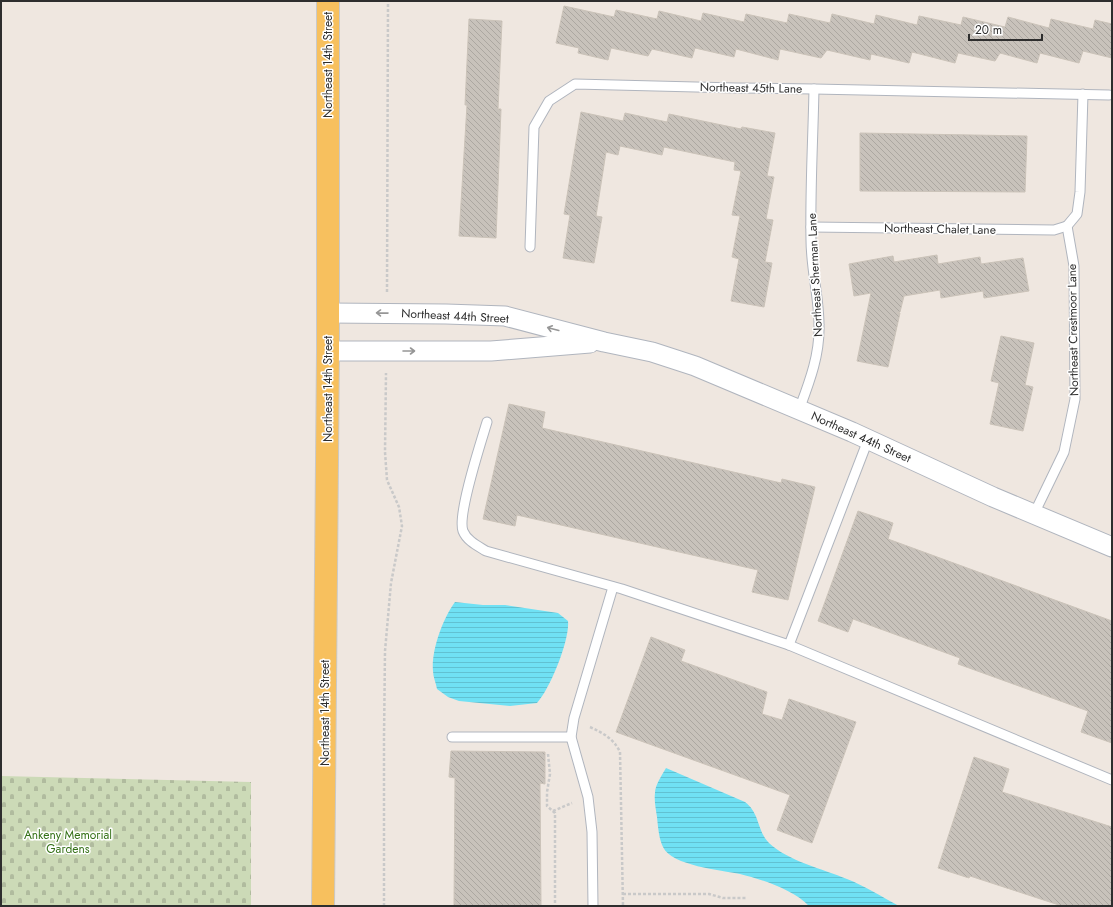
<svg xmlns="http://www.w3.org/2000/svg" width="1113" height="907" viewBox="0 0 1113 907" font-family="Jost,sans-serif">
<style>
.cemetery{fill:url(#cemetery-stones)}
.water{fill:url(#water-rules)}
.building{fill:url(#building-back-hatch);stroke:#cbc3b9}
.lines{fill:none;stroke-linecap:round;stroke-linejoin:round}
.service-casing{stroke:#b0b5be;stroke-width:11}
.minor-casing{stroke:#b0b5be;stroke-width:21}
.primary-casing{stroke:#c9c9c9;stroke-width:24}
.path{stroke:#c9c9c9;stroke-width:2.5;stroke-dasharray:3 2;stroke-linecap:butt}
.service{stroke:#fff;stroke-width:9}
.minor{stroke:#fff;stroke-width:19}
.primary{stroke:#f7c05e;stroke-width:22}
.oneway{stroke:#969696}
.labels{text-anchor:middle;stroke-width:3;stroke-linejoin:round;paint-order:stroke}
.street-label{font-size:12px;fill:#2e2e2e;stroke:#fff}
.park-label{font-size:12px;fill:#357118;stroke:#fff}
</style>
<defs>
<pattern id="cemetery-stones" width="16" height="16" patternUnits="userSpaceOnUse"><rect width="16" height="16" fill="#ccdab7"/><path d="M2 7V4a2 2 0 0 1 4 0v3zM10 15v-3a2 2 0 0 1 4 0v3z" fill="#b0bb9e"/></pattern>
<pattern id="water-rules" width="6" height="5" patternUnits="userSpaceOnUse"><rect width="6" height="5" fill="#70e1f4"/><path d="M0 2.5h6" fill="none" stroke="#61c1d2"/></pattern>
<pattern id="building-back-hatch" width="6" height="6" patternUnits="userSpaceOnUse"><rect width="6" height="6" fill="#c8c2bb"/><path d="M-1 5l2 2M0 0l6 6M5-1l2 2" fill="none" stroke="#aca7a1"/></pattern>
</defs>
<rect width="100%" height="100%" fill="#efe7e0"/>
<path class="cemetery" d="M 1,776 L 251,782 L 251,906 L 1,906 Z"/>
<g class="water">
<path d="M 455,602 L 483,605 L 505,605 L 558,613 L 568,621 C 570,640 550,689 537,703 L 510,706 L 459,701 L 448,697 L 437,689 C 436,683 433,677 433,671 C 431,651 443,618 455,602 Z"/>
<path d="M 666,768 L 745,802 C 760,813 757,831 769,843 C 788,861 823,869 847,879 C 865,886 882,897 899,906 L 809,906 C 794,890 761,879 740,874 C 721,870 672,866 663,847 C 659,839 658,827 657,817 C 656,810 654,801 655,793 C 655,785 662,775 666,768 Z"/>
</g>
<g class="building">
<path d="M 564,6 L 614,17 L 616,10 L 657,19 L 659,11 L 701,21 L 703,13 L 744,22 L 746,14 L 787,23 L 789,14 L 830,23 L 832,14 L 874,24 L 876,15 L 917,25 L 919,16 L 961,25 L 963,17 L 1005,27 L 1008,17 L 1049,28 L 1051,19 L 1093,29 L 1095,20 L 1112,24 L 1112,58 L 1083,51 L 1079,63 L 1040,53 L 1037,63 L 1000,53 L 995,61 L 958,53 L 955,63 L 912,52 L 909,63 L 871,54 L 870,60 L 827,50 L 821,58 L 780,49 L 778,60 L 736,49 L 734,57 L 695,48 L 692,58 L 652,49 L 648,56 L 611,48 L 608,60 L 578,53 L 579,48 L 556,43 Z"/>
<path d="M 469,19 L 502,21 L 498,109 L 501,109 L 496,238 L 459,236 L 467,105 L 465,105 Z"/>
<path d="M 581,112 L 623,121 L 625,113 L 667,122 L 669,114 L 741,129 L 742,127 L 775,133 L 767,176 L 774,177 L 766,219 L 773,220 L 765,262 L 772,263 L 764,307 L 731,301 L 739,259 L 732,257 L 740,216 L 732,215 L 741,171 L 734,170 L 735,162 L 664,147 L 662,155 L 620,146 L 618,155 L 606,152 L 596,216 L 602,217 L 594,263 L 563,258 L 570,215 L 564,214 Z"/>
<path d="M 860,133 L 1027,136 L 1025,192 L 860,191 Z"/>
<path d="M 937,255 L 938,264 L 980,257 L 981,264 L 1023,258 L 1029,291 L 984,298 L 983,291 L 941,298 L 940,290 L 904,296 L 900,312 L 897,313 L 900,313 L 888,367 L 857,361 L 871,293 L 854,296 L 849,264 L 893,256 L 894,262 Z"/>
<path d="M 1001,336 L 1034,343 L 1025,385 L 1033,387 L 1023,431 L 990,424 L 999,383 L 991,381 Z"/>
<path d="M 509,404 L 545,412 L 542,428 L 781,483 L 782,479 L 815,487 L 788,600 L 752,592 L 758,570 L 517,515 L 515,526 L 483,519 Z"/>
<path d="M 858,511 L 893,523 L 888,539 L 1112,621 L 1112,743 L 1081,732 L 1088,711 L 958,664 L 960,658 L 853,619 L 848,632 L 818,621 Z"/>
<path d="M 651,637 L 685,650 L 681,661 L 767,692 L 762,714 L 782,720 L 789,699 L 856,722 L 812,843 L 777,830 L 790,795 L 616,732 Z"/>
<path d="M 451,751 L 545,752 L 545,784 L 540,783 L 541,906 L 454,906 L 455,778 L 449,777 Z"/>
<path d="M 974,757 L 1009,769 L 1002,792 L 1112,827 L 1112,906 L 1062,906 L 970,876 L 969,878 L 938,868 Z"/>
</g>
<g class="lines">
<defs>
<g id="service">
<path d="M 1067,226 L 1077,214 L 1080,192 L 1083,94"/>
<path d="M 811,227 L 1054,230 L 1067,226"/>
<path d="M 530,247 L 534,127 L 549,101 L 575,84 L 736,88 L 814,89 L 1109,95"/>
<path d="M 799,410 C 809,383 820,355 819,325 C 819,297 811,269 811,240 C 810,190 813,139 814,89"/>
<path d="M 487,422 C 481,442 457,515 463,531 C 467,541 478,546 486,551 L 622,589 L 789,645 L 1112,780"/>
<path d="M 1034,514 L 1064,452 L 1075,399 L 1074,266 L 1067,226"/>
<path d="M 789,645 L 868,440"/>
<path d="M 452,737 L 571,737"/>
<path d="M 593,906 L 592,832 L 588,797 L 571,737 L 574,718 L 613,587"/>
</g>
<g id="minor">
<path d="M 328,313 L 446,314 L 505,316 L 604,342 L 652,352 L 695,366 L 852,432 L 993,497 L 1112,547"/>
<path d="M 328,351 L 491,351 L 590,343"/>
</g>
<path id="primary" d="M 323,906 L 328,351 L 328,1"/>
</defs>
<use href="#service" class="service-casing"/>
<use href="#minor" class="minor-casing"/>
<use href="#primary" class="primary-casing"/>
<g class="path">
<path d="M 387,292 L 388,1"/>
<path d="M 590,727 C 603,733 614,739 620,752 L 623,906"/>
<path d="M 548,754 L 550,774 L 547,792 L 547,806 L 555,813 L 555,906"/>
<path d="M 553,811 L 572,803"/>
<path d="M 623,894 L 709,894 L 723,898 L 747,898"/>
<path d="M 384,906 L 384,738 L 385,651 L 391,583 L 402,526 L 399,507 L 387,480 L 385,452 L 386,373"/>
</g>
<use href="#service" class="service"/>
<use href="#minor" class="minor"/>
<use href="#primary" class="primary"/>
</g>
<defs><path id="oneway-shaft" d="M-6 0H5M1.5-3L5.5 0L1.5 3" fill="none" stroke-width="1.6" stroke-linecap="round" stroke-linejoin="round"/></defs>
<g class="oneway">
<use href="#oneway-shaft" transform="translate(382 313) rotate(-179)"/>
<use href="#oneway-shaft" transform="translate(553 329) rotate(-165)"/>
<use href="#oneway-shaft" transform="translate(409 351)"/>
</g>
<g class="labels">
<g class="street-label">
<text transform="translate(328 65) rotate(-90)" y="4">Northeast 14th Street</text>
<text transform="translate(751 88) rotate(1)" y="4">Northeast 45th Lane</text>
<text transform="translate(940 229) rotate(1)" y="4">Northeast Chalet Lane</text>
<text transform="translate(815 275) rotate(-93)" y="4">Northeast Sherman Lane</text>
<text transform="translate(455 316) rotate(3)" y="4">Northeast 44th Street</text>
<text transform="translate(1073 330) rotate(-91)" y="4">Northeast Crestmoor Lane</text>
<text transform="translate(328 389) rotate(-90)" y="4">Northeast 14th Street</text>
<text transform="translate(861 437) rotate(24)" y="4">Northeast 44th Street</text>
<text transform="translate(325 713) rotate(-90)" y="4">Northeast 14th Street</text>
</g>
<g class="park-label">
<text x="68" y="839">Ankeny Memorial<tspan x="68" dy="14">Gardens</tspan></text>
</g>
</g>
<rect width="1113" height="907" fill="none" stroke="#2e2e2e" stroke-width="4"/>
<path d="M969 34v6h73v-6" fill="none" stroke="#2e2e2e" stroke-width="2"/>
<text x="975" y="34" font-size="12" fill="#2e2e2e" stroke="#ffffff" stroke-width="3" paint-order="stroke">20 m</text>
</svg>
